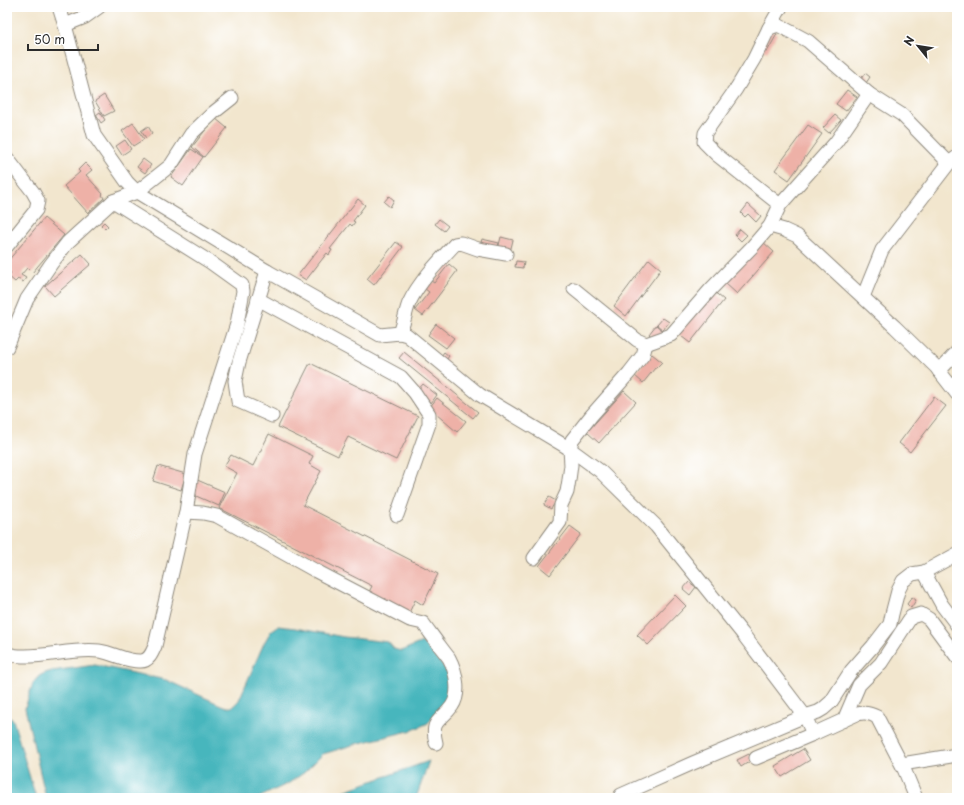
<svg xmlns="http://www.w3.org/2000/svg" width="964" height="805" viewBox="0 0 964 805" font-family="'Playpen Sans',sans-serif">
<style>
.water{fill:#46b6bd;stroke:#387074}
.building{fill:#eeb1a7}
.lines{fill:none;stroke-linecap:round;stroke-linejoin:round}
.minor-casing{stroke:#8e887c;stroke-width:15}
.minor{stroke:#fff;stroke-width:13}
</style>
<rect width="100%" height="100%" fill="#fff"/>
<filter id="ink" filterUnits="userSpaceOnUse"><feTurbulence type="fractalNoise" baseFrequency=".025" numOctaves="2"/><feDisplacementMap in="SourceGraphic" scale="8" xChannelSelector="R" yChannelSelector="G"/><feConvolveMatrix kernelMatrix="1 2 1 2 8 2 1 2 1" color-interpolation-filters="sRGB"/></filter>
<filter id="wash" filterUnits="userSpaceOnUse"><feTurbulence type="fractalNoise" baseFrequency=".012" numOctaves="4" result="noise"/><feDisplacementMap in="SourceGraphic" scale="16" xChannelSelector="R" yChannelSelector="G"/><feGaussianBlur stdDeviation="0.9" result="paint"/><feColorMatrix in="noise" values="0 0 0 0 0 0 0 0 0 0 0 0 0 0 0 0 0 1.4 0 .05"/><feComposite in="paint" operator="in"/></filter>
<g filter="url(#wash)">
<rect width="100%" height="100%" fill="#f2e6ce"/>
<g class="water">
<path d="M 278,626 L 295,628 L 344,637 L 388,642 L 394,649 L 401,651 L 422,642 L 446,669 L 451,684 L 449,695 L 443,707 L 428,723 L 413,730 L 356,744 L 323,754 L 305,772 L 289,783 L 258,798 L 46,798 L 25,708 L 33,683 L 39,676 L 45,673 L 52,671 L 95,665 L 129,672 L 166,680 L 221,705 C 231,709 232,708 239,700 L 264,643 L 271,631 Z"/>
<path d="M 7,716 L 13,720 L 36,798 L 7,798 Z"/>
<path d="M 429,761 L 416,798 L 331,798 L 341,792 Z"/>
</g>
<g id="blocks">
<g class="building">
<path d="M 771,31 L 777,34 L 767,52 L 761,49 Z"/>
<path d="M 865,73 L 870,77 L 866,83 L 861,79 Z"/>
<path d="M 847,90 L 857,97 L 846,111 L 836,104 Z"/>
<path d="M 104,95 L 114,111 L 104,116 L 95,101 Z"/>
<path d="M 100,112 L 105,120 L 101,123 L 96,115 Z"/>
<path d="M 835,115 L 841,120 L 829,133 L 823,128 Z"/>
<path d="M 215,118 L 227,128 L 204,157 L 192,147 Z"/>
<path d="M 133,123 L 144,139 L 133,146 L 122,131 Z"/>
<path d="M 808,125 L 822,134 L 789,180 L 775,170 Z"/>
<path d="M 148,126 L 152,133 L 146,138 L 141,131 Z"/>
<path d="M 125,140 L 131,149 L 122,155 L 116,146 Z"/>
<path d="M 191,149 L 203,157 L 183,186 L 171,177 Z"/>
<path d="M 143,159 L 151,165 L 145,173 L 137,167 Z"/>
<path d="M 85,163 L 92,170 L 86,175 L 103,194 L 102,195 L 104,198 L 88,213 L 64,186 L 80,172 L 78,170 Z"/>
<path d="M 389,196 L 394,200 L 390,207 L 384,202 Z"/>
<path d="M 358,199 L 365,205 L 353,221 L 355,222 L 352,226 L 350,224 L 330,249 L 332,250 L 329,255 L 327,253 L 306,280 L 298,275 Z"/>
<path d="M 748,204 L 761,216 L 756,222 L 748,214 L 745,217 L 741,213 Z"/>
<path d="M 44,218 L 64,235 L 32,273 L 27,268 L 21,275 L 26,278 L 23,282 L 18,279 L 15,282 L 8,276 L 11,273 L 7,269 L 7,262 Z"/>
<path d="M 439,219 L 448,226 L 444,231 L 435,224 Z"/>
<path d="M 104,222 L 108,226 L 105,229 L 101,225 Z"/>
<path d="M 740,229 L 747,235 L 741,241 L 735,235 Z"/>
<path d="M 501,237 L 513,240 L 510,252 L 498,249 Z"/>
<path d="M 482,239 L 499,243 L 497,250 L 480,246 Z"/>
<path d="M 762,241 L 774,252 L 737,294 L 725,283 Z"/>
<path d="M 396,242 L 403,247 L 374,285 L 367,279 Z"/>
<path d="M 82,254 L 91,264 L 54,296 L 45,286 Z"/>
<path d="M 649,259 L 661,269 L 626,316 L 614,306 Z"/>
<path d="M 516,261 L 524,262 L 523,268 L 515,267 Z"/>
<path d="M 449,264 L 457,271 L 423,316 L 415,310 L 429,292 L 421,286 L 427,278 L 434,283 Z"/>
<path d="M 712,290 L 724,300 L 690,343 L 677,333 Z"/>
<path d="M 663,318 L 669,322 L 663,330 L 657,325 Z"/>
<path d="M 436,324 L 454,338 L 446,348 L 428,335 Z"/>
<path d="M 656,325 L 663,331 L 656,340 L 649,334 Z"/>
<path d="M 404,352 L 478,412 L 473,418 L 399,358 Z"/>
<path d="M 444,352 L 449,356 L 444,363 L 439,359 Z"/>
<path d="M 652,354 L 662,362 L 656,368 L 655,368 L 643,383 L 634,375 Z"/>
<path d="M 310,363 L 418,416 L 396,460 L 348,437 L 338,456 L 278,427 Z"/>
<path d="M 423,384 L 437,395 L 431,403 L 417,391 Z"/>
<path d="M 624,391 L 636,402 L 599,443 L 587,432 Z"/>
<path d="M 934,397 L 946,406 L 910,452 L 899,443 Z"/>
<path d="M 437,398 L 466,421 L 457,432 L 429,408 Z"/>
<path d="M 269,434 L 313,456 L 309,464 L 321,471 L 303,505 L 438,574 L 423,605 L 415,600 L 408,615 L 368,594 L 372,586 L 219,508 L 237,473 L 224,466 L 231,455 L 253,466 Z"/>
<path d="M 158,466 L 186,474 L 181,490 L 153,481 Z"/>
<path d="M 195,479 L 225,492 L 219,506 L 196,496 L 196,494 L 190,492 Z"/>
<path d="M 549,497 L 556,501 L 551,509 L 544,505 Z"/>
<path d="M 570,526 L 581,534 L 550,575 L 539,566 Z"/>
<path d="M 689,582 L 696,587 L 690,595 L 683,589 Z"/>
<path d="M 675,595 L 686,606 L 648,645 L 637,635 Z"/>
<path d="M 912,597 L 916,600 L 911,608 L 907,604 Z"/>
<path d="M 803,749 L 810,760 L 782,777 L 775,766 Z"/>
<path d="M 749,754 L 752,760 L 741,767 L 737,760 Z"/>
</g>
</g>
</g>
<g filter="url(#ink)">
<use href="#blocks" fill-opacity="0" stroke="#8e887c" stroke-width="1"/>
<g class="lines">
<defs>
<g id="minor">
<path d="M 59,7 L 66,29 L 94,135 L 127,182 L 137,192 L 267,271 L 380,335 L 400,333 L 407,335 L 480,395 L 570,449 L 600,471 L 656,526 L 742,633 L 805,716 L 693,763 L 621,795 L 619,798"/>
<path d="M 65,25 L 85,17 L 99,7"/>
<path d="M 769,28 L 781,7"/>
<path d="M 7,158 L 33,192 L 38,201 L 36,210 L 7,246"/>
<path d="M 780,205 L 717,155 L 704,142 L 705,133 L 736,89 L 754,59 L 769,28 L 778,25 L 808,41 L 869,94 L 902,115 L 949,163"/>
<path d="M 770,226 L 784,230 L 797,236 L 895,327 L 936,367 L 957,394"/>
<path d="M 267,271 L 239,362 L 235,381 L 238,401 L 272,416"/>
<path d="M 863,297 L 882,250 L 949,163 L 957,157"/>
<path d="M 258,299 L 401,377 L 415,393 L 429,414 L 429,424 L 397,515"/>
<path d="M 400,333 C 404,324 405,313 409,303 C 419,282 439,261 455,244 L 461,243 L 478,249 L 506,254"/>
<path d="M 646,344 L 671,335 L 711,289 L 752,247 L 770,226 L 780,205 L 836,142 L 869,94"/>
<path d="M 7,347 L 27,299 L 51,264 L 68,242 L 113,201 L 137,192 L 171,165 L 191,134 L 213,113 L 232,98"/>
<path d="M 939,371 L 957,352"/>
<path d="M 186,512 L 203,513 L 217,516 L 316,571 L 410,620 L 423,623 C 428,630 434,638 439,645 C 442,649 446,654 449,658 C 456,671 461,693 452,706 C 441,722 430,719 436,743"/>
<path d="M 534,558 L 560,522 L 561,505 L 567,492 L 569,480 L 571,465 L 570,449 L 572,440 L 591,416 L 629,373 L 643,355 L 646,344 L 637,340 L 574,289"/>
<path d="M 924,572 L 942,605 L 957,625"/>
<path d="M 7,654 C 12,655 17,656 22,656 C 48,657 74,648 99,651 C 114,653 127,662 141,661 C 149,661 152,653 155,646 L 186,512 L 195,454 L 237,324 L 243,291 L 242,285 L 210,262 L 113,201"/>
<path d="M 844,720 L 859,685 L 881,663 L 911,617 L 921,614 L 929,619 L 957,657"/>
<path d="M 756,758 L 813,734"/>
<path d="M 902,764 L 957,755"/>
<path d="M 916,798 L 904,769 L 877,717 C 870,713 865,712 857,714 L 813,734 L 805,716 L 818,712 L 823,709 L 831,702 L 851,671 L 873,646 L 890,624 L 892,614 L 898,591 L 903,581 L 912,574 L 924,572 L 957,554"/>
</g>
</defs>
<use href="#minor" class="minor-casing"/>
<use href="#minor" class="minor"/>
</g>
</g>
<rect width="964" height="805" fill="none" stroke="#fff" stroke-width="24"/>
<g transform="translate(918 46) rotate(300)" stroke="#ffffff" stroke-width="3" paint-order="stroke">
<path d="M0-3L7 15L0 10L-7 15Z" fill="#2b2b2b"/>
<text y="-6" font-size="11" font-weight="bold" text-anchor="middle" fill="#2b2b2b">N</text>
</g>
<path d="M28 44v6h70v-6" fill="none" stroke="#2b2b2b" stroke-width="2"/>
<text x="34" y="44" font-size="12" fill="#2b2b2b" stroke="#ffffff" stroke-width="3" paint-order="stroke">50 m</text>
</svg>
